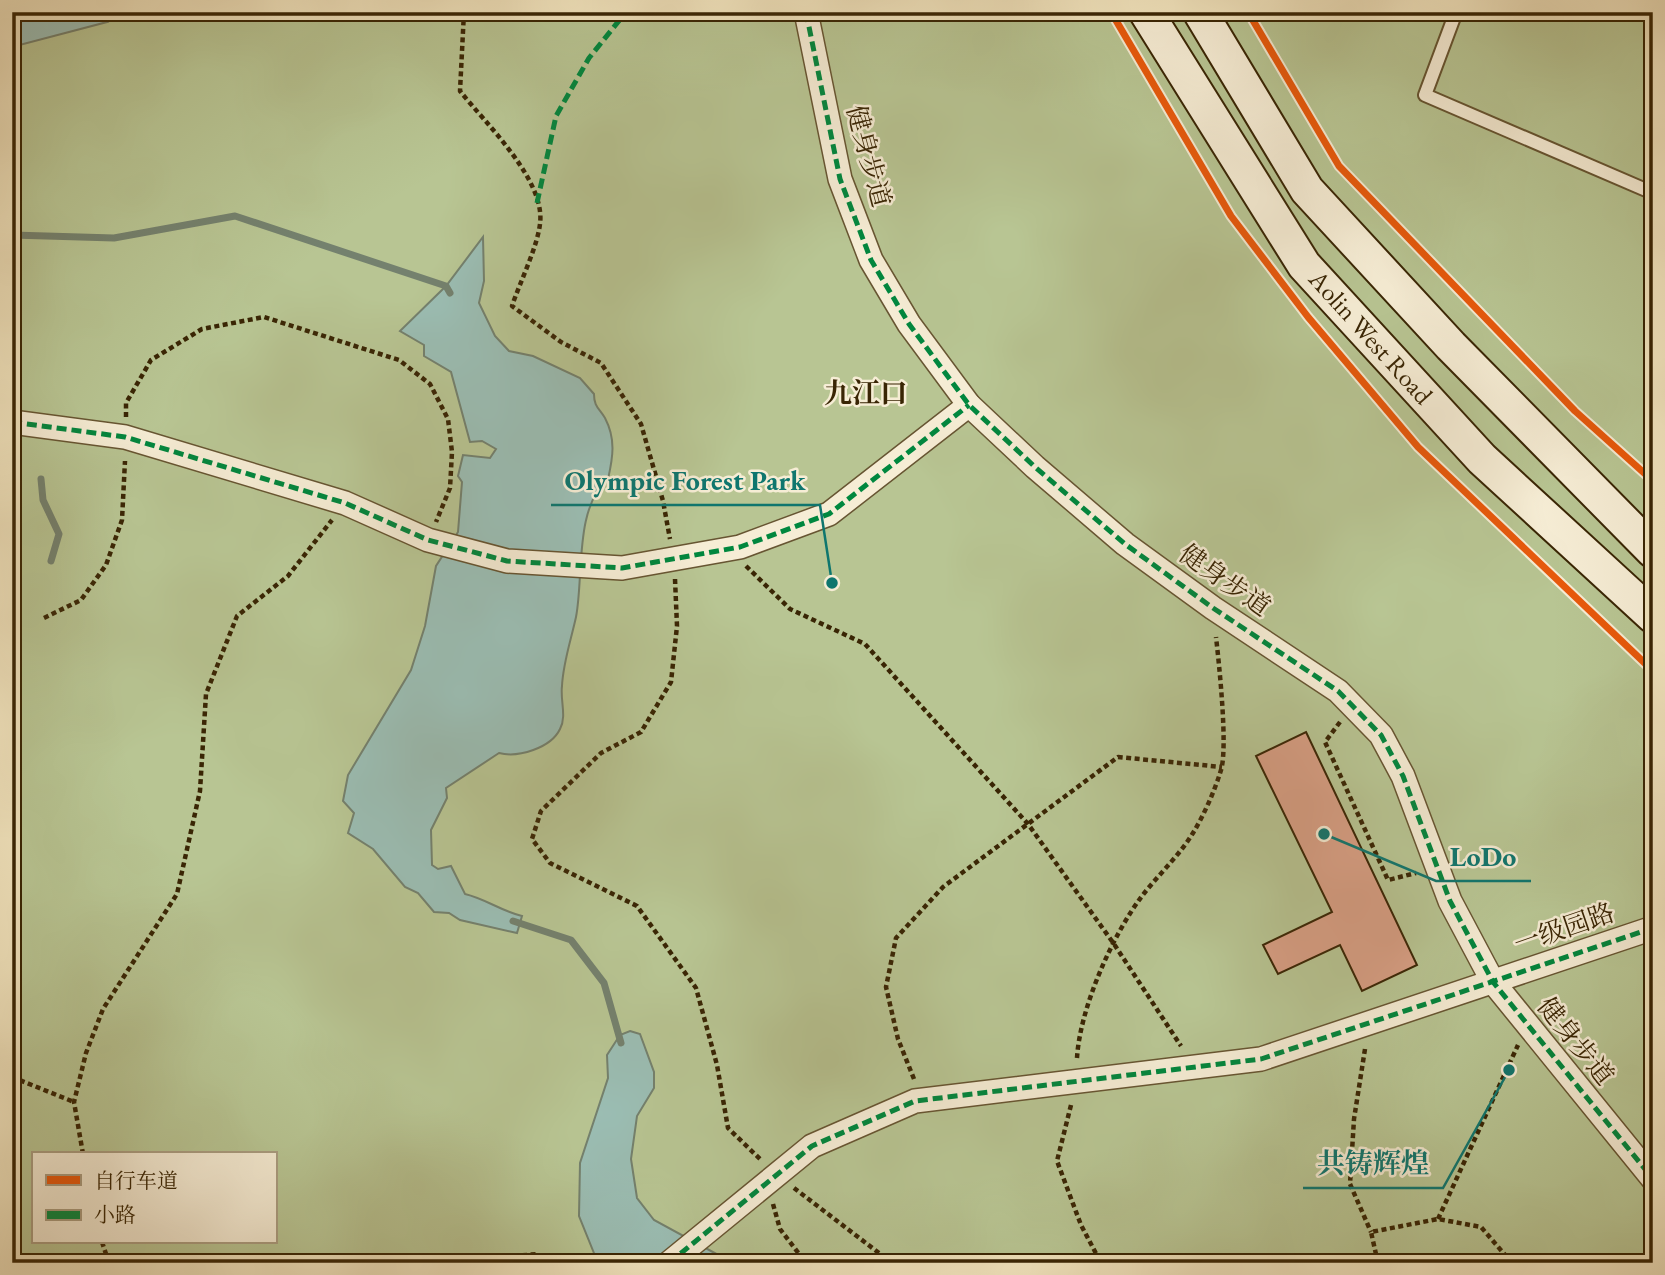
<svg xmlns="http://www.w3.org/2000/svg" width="1665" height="1275" viewBox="0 0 1665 1275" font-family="'EB Garamond','Noto Serif SC',serif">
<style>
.green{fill:#b8c593;stroke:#78754c;stroke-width:2;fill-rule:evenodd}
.water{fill:#9bbeb4;stroke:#74816e;stroke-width:2}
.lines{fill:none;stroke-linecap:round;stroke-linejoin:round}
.stream{stroke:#74816e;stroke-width:7}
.building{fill:#d89f85;stroke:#392504;stroke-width:2}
.lane-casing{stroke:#675532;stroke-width:16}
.street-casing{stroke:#675532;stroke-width:26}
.secondary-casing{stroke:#392504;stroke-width:37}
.path{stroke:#392504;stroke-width:4.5;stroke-dasharray:5 3.5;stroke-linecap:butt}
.lane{stroke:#f6edd5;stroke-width:12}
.street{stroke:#f6edd5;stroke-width:23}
.secondary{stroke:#f6edd5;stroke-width:33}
.quiet{stroke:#00873e;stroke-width:5;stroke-dasharray:10 5;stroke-linecap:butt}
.cycleway-casing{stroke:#f6edd5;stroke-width:11}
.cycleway{stroke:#e8590c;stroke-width:7}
.labels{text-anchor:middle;stroke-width:5;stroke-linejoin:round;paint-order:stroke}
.street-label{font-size:26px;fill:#392504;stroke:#f6edd5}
.neighbourhood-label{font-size:28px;font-weight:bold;fill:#392504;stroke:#f6edd5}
.leader{fill:none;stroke:#0f766e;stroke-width:2.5}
.callout-dot{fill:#0f766e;stroke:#f6edd5;stroke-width:2.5}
.callout-label{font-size:28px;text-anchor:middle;font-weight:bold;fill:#0f766e;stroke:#f6edd5;stroke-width:5;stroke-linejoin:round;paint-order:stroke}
</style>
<rect width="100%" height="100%" fill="#f1e4be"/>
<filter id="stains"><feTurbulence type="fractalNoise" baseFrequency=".00286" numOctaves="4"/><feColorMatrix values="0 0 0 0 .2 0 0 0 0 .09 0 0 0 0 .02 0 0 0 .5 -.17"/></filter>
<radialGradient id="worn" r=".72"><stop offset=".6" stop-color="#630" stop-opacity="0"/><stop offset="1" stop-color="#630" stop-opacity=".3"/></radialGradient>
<path class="green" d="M 12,12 L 1653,12 L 1653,1263 L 12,1263 ZM 33,1154 L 275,1154 L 275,1242 L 33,1242 Z"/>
<g class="water">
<path d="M 12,12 L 92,12 L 107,22 L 12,47 Z"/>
<path d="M 483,237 L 484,281 L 479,303 L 495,336 L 509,351 L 533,356 L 580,378 L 594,394 C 594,407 599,408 605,418 C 616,439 613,457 608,479 C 574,508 584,576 576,617 C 571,640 563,663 562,686 C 560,700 567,716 560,729 C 551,748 518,758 499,753 L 446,788 L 447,798 L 431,830 L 432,865 L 438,869 L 451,866 L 465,894 C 486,899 501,911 522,916 L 517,933 L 460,920 L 449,913 L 434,912 L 418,893 L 405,887 L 373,849 L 348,833 L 354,813 L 343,801 L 348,775 L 411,670 L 425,626 L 436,566 L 458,532 L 462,482 L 458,476 L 463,455 L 490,458 L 496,449 L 482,441 L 470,442 L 451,372 L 424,356 L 424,345 L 400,331 L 446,286 Z"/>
<path d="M 630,1031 L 640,1034 L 654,1072 L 654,1088 L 637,1116 L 631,1159 L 637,1198 L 654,1220 L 733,1263 L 598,1263 L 579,1216 L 580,1163 L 608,1078 L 607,1055 L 620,1035 Z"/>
</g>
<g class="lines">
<g class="stream">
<path d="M 12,235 L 114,238 L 235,216 L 446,286 L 450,293"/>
<path d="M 41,479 L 43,500 L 59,534 L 51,561"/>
<path d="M 513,921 L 571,940 L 604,983 L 621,1043"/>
</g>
</g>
<path class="building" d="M 1306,732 L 1417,965 L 1362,991 L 1340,945 L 1278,974 L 1263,945 L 1332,912 L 1256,756 Z"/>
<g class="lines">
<defs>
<path id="lane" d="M 1456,12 L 1425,95 L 1653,193"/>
<g id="street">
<path d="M 806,12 L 840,179 L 871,260 L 909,324 L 969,405 L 1035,467 L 1125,544 L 1213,608 L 1338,691 L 1381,735 L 1403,776 L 1450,901 L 1493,982 L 1653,1179"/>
<path d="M 12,422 L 125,437 L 345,503 L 428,540 L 507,561 L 622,568 L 740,547 L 829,514 L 969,405"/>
<path d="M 669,1263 L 812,1146 L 915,1101 L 1261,1059 L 1653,928"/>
</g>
<g id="secondary">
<path d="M 1146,12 L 1304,265 L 1482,459 L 1653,616"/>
<path d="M 1200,12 L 1307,190 L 1451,346 L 1653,551"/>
</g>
</defs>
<use href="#lane" class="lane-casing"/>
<use href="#street" class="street-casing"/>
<use href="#secondary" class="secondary-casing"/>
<g class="path">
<path d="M 464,12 L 460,91 C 485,123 546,180 540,224 C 537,248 520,282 512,306 L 561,342 L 601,363 L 641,424 L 663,501 L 670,539"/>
<path d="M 126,417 L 126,403 L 151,360 L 202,329 L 264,317 L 399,360 L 430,384 L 448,419 L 452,452 L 450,488 L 436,522"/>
<path d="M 746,566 L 790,609 L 865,644 L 1028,824 L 1114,944 L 1181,1046"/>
<path d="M 675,579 L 677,626 L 671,682 L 641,732 L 601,753 L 541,811 L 532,839 L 550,863 L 637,906 L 696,988 L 717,1065 L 728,1128 L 761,1160"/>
<path d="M 44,618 L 81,600 L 106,565 L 122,520 L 125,461"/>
<path d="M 1340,722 L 1325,742 L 1388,880 L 1416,873"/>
<path d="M 1365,1049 L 1354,1119 L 1350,1184 L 1371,1232"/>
<path d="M 1077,1058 C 1080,1008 1112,936 1142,896 C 1158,875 1179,856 1193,833 C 1204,815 1215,790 1221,770 C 1228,747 1219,663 1216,637"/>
<path d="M 12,1077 L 74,1102"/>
<path d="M 914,1079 L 898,1039 L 886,987 L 896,938 L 943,887 L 1118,757 L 1222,767"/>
<path d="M 1071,1105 L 1057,1161 L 1081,1225 L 1101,1263"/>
<path d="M 83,1154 L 74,1102 L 86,1053 L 103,1009 L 177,894 L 200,791 L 206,694 L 237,616 L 288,576 L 332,520"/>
<path d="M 794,1188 L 892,1263"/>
<path d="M 773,1204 L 780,1229 L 806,1263"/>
<path d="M 1438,1219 L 1518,1045"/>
<path d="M 102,1242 L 109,1263"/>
<path d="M 429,1263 L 538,1254 L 546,1263"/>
<path d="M 1378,1263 L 1371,1232 L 1438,1219 L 1481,1227 L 1512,1263"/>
</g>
<use href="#lane" class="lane"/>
<use href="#street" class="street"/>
<use href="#secondary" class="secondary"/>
<g class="quiet">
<path d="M 806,12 L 840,179 L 871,260 L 909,324 L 969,405 L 1035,467 L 1125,544 L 1213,608 L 1338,691 L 1381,735 L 1403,776 L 1450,901 L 1493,982 L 1653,1179"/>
<path d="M 537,203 L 556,116 L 589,58 L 626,12"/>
<path d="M 12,422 L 125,437 L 345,503 L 428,540 L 507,561 L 622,568 L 740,547 L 829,514 L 969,405"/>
<path d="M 669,1263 L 812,1146 L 915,1101 L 1261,1059 L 1653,928"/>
</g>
<defs>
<g id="cycleway">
<path d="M 1111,12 L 1231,216 L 1308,317 L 1418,447 L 1653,671"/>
<path d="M 1248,12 L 1339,166 L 1575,411 L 1653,481"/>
</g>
</defs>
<use href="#cycleway" class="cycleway-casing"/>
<use href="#cycleway" class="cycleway"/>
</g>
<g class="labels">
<g class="street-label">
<text transform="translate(869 156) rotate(75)" y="9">健身步道</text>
<text transform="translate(1371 337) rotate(48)" y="9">Aolin West Road</text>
<text transform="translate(1225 580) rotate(35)" y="9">健身步道</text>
<text transform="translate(1564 928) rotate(-19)" y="9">一级园路</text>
<text transform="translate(1576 1041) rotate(51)" y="9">健身步道</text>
</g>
<g class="neighbourhood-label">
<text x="866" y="403">九江口</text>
</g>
</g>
<path class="leader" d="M832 583L820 505H551M1324 834L1436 881H1531M1509 1070L1443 1188H1303"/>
<g class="callout-dot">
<circle cx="832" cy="583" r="7"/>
<circle cx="1324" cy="834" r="7"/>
<circle cx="1509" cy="1070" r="7"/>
</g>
<g class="callout-label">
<text x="685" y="490">Olympic Forest Park</text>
<text x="1483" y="866">LoDo</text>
<text x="1373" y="1173">共铸辉煌</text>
</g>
<rect width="1665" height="1275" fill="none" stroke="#f1e4be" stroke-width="42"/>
<rect x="14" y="14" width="1637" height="1247" fill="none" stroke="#392504" stroke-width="3.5"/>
<rect x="21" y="21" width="1623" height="1233" fill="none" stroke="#392504" stroke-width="2"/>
<rect x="32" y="1152" width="245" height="91" fill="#f6edd5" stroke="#aa9d81" stroke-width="2"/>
<rect x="46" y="1175" width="35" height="10" fill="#e8590c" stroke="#aa9d81" stroke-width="2"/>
<text x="94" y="1188" font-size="21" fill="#392504">自行车道</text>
<rect x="46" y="1210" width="35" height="10" fill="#00873e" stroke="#aa9d81" stroke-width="2"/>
<text x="94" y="1222" font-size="21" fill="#392504">小路</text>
<rect width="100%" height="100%" filter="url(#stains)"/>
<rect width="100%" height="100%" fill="url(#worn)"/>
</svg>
